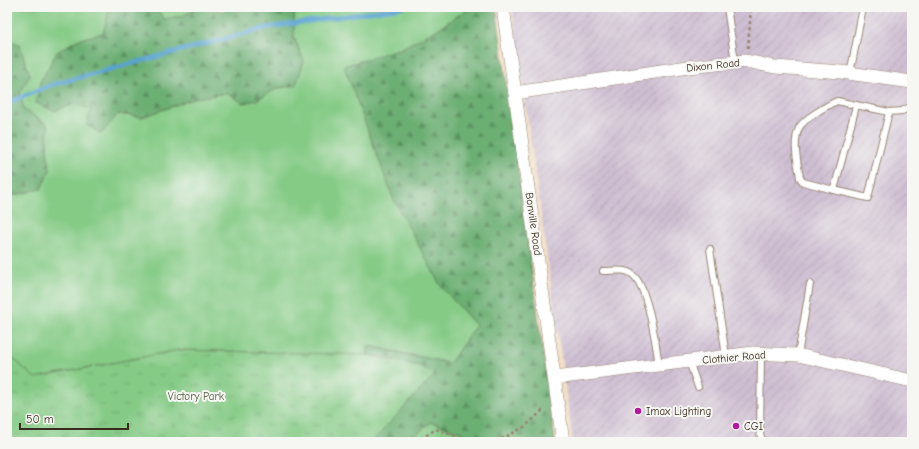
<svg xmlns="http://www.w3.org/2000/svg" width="919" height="449" viewBox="0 0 919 449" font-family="'Comic Neue',sans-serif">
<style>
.industrial{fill:url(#industrial-furrows)}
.green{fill:#85cb86;stroke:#607a52}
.forest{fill:url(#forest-firs);stroke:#546c48}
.park{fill:url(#park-tufts);stroke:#607a52}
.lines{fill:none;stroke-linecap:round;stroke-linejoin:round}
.stream{stroke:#59a3d1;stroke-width:4.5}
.lane-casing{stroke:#968470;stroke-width:8}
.street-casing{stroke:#968470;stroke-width:14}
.path{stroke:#968470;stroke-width:2.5;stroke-dasharray:3 3;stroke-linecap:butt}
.lane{stroke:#fff;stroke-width:6}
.street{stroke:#fff;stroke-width:13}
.poi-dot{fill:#b5179e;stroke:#f6f6f2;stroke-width:1.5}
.labels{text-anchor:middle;stroke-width:4;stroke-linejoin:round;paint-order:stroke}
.street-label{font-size:11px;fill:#3b2a1e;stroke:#f6f6f2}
.park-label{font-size:11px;fill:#515a3d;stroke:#f6f6f2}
.poi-label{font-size:11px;fill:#3b2a1e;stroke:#f6f6f2;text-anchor:start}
</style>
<defs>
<pattern id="industrial-furrows" width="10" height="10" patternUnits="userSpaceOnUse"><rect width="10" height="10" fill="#cebed1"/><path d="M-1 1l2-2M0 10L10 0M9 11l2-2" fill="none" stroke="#b2a3b3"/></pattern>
<pattern id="forest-firs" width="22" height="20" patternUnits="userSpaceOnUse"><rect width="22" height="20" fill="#6caf73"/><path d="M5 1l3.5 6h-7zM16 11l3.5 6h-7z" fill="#5a8f5e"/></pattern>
<pattern id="park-tufts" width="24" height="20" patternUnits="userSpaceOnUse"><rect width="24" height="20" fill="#85cb86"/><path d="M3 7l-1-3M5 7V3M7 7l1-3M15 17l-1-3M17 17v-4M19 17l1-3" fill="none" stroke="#74ae73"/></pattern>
</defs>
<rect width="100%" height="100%" fill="#f6f6f2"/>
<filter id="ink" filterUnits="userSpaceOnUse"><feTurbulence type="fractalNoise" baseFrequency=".025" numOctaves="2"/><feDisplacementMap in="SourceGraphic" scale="8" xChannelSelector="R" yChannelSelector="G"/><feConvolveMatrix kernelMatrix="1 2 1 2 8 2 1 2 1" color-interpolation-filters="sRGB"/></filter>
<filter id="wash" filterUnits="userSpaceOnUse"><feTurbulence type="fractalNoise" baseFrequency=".012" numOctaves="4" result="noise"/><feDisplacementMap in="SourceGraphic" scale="16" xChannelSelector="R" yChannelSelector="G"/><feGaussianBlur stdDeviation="0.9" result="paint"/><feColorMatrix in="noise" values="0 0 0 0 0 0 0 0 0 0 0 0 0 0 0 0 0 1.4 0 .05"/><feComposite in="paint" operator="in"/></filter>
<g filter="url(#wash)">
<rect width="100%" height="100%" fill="#f2dec1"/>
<path class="industrial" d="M 512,7 L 912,7 L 912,442 L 573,442 Z"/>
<g class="green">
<path d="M 7,7 L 110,7 L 103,33 L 77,40 L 54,111 L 74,104 L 118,114 L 142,117 L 195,98 L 227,93 L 243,103 L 256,100 L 278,88 L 296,85 L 304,61 L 294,38 L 294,7 L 471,7 L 435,31 L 402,48 L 344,66 L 440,285 L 476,325 L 450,363 L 369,346 L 368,355 L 179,350 L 35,378 L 7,353 L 7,195 L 15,195 L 50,170 L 47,151 L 48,125 L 24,110 L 20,92 L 30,75 L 19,44 L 7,40 Z"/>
<path d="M 155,7 L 198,7 L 183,16 L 164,19 Z"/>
<path d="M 430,422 L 463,433 L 471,442 L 407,442 Z"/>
</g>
<g class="forest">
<path d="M 110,7 L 155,7 L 164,19 L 183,16 L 198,7 L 211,7 L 223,11 L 226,7 L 294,7 L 294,38 L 304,61 L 296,85 L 278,88 L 256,100 L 243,103 L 227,93 L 195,98 L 142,117 L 118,114 L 101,134 L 87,125 L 91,109 L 74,104 L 54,111 L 36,103 L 40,82 L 57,52 L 77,40 L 103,33 Z"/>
<path d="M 471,7 L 496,7 L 555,442 L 471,442 L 463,433 L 431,422 L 407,442 L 320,442 L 338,355 L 368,355 L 368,346 L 450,363 L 476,325 L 440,285 L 393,198 L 344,66 L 402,48 L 435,31 Z"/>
<path d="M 7,40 L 19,44 L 30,75 L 20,92 L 24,110 L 48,125 L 47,151 L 50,170 L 41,189 L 15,195 L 7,195 Z"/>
</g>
<path class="park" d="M 179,350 L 368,355 L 419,366 L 435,374 L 372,442 L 7,442 L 7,353 L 35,378 Z"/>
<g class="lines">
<g class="stream">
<path d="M 7,103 L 51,85 L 265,28 L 404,7"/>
<path d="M 7,327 L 8,328"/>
</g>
</g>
</g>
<g filter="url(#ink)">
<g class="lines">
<defs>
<g id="lane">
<path d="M 727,7 L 735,62"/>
<path d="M 850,74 L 863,7"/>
<path d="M 856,106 L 834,190 L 868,198 L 889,112"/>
<path d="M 834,190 L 803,182 L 800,178 C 798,163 792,143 799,128 C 803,119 828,105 837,101 L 889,112 L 902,111 L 912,106"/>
<path d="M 710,249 L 726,356"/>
<path d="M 603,271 C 613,271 626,268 633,275 C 648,287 656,345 659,365"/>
<path d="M 761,353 L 760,434 L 763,442"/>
<path d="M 798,355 L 810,284"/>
<path d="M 689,361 L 698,387"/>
</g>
<g id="street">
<path d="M 503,7 L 563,442"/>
<path d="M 515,93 L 688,67 L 746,61 L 775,67 L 841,72 L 912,82"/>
<path d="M 555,378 L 753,353 L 798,355 L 912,381"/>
</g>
</defs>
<use href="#lane" class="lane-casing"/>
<use href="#street" class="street-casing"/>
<g class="path">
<path d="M 748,48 L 751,7"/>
<path d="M 416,442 L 436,429 L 460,438 L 464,442"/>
<path d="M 496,442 L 526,426 L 545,408"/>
</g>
<use href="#lane" class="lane"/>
<use href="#street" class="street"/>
</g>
</g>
<g class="poi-dot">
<circle cx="638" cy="411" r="4"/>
<circle cx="736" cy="426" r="4"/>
</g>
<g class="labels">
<g class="street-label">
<text transform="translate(713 65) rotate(-6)" y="4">Dixon Road</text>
<text transform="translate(534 224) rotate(82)" y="4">Bonville Road</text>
<text transform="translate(734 357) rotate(-5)" y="4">Clothier Road</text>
</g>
<g class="park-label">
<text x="196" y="400">Victory Park</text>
</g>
<g class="poi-label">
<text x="646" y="415">Imax Lighting</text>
<text x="744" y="430">CGI</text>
</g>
</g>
<rect width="919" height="449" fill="none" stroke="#f6f6f2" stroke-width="24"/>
<path d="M20 423v6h108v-6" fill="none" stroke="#3b2a1e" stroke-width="2"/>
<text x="26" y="423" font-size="12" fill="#3b2a1e" stroke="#f6f6f2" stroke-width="3" paint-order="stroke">50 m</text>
</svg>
